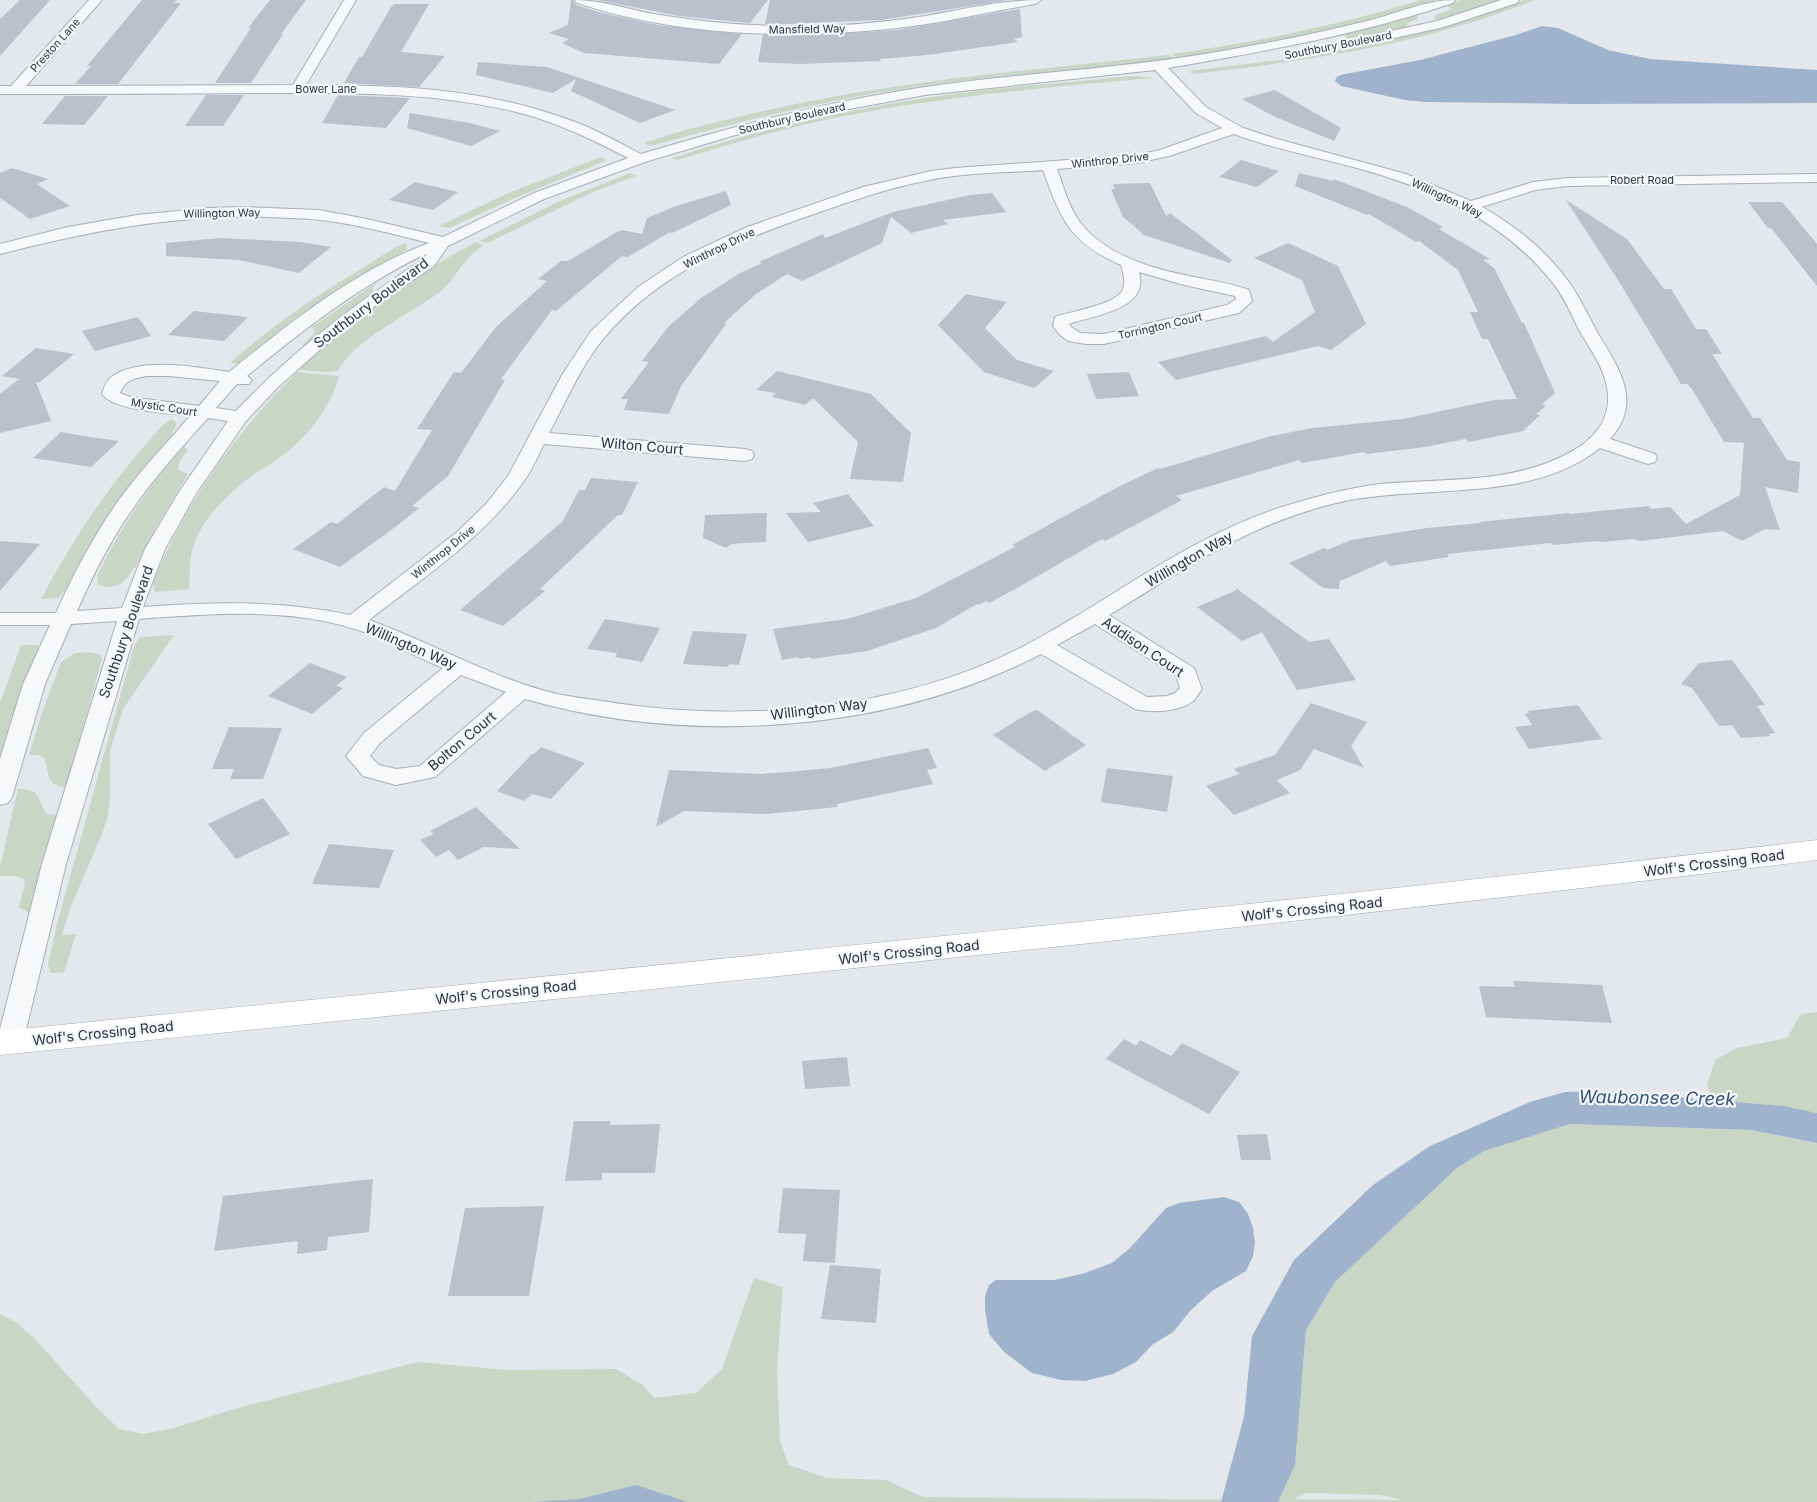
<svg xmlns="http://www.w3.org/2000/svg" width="1817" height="1502" viewBox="0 0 1817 1502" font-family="Inter,sans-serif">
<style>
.green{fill:#c9d6c5;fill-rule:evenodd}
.water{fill:#9fb4cc}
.building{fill:#bbc0ca}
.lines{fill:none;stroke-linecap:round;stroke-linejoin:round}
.minor-casing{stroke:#a9aeb7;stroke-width:2}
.secondary-casing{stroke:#a9aeb7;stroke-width:1}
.minor{fill:#f7f8fa;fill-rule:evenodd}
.secondary{fill:#fff;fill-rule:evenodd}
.labels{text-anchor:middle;stroke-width:4.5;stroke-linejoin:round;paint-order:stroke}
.far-street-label{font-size:11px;fill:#2b3445;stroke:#f4f6f9}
.street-label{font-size:14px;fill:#2b3445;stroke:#f4f6f9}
.near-water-label{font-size:18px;font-style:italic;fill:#34527a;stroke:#f4f6f9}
</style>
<rect width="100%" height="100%" fill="#e4e7ec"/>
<g class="green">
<path d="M 1421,0 L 1437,0 C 1352,28 1266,44 1178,58 L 1172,54 C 1257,42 1339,25 1421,0 Z"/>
<path d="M 1460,0 L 1498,0 L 1500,1 L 1438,20 L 1433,19 L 1436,15 L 1452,9 L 1447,5 Z"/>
<path d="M 1524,0 L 1535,0 C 1426,44 1309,61 1192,74 L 1190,71 L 1280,60 L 1390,40 L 1464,21 Z"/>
<path d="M 1417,15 L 1418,19 L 1407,23 L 1407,28 L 1337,43 L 1346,37 L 1345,34 Z"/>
<path d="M 1168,55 L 1174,59 C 1092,69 1010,74 928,85 C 835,98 744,120 654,145 L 650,146 L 644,143 C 684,129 727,119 768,110 C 901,80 1034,70 1168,55 Z"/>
<path d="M 1133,76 L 1154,78 C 1047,87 940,97 834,118 C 781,129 729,145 677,160 L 672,158 C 764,128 857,107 953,94 C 1013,86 1073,82 1133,76 Z"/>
<path d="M 601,157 L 607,160 L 513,199 L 454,226 L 448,228 L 439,226 L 506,194 Z"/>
<path d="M 630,173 L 636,176 L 593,192 L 487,243 L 479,241 L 560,201 Z"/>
<path d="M 476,242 L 483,245 C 477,250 470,255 466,261 C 457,271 452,282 441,291 C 413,313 352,340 338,371 L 326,372 L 299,370 C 350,319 413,276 476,242 Z"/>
<path d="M 406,243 L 407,249 L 402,253 L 242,364 L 230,363 C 271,326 318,294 366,266 C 379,258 392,248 406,243 Z"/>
<path d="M 380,280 L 372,288 L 375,292 L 303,346 L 303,344 L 315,332 L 312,327 Z"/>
<path d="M 297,372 L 339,376 C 331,408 306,439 279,458 C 270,465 260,470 250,477 C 229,493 203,518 194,544 C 189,558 190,574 189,589 L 155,592 C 150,581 160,567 164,557 C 197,487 242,426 297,372 Z"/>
<path d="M 172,419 L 176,423 C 176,434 155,454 147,463 C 115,504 88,546 64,592 L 58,598 L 41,599 C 71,543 105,490 147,443 C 154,435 162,424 172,419 Z"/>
<path d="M 184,446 L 188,450 L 179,462 L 178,470 L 188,474 L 154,531 L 136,567 L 134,568 C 125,582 116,592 98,584 L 97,576 C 119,529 149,486 184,446 Z"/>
<path d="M 174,635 L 123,709 L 110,751 L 110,799 L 108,815 L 102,834 L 71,906 L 62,935 L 76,934 L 64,972 L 51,973 L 48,964 L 57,924 L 134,646 L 140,637 Z"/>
<path d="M 21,645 L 38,645 L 38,649 L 0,763 L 0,703 Z"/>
<path d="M 88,652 L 101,655 L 102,659 L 87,714 L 89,715 L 67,787 C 44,786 50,773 44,758 L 39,755 L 29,755 L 43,710 L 61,662 L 75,653 Z"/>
<path d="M 18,789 C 43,789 35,798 47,814 L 59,815 L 31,914 L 19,907 L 25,883 L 24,879 L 15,876 L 0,876 L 0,867 Z"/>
<path d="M 1817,1012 L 1817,1113 L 1783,1106 L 1713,1100 L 1707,1085 L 1715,1060 L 1737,1048 L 1787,1038 L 1801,1014 Z"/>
<path d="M 1570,1124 L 1751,1130 L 1817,1143 L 1817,1502 L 0,1502 L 0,1314 L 17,1323 L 35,1339 L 98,1409 L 119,1429 L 143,1434 L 170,1429 L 241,1407 L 418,1362 L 508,1370 L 616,1369 L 643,1385 L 654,1398 L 696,1393 L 722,1369 L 754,1278 L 783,1287 L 777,1369 L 780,1441 L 789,1465 L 827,1478 L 886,1480 L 923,1497 L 1279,1500 L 1295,1465 L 1306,1330 L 1335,1282 L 1457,1168 L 1484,1151 ZM 1307,1493 L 1380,1495 L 1404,1500 L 1294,1499 Z"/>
</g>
<g class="water">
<path d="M 1542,26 L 1558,28 L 1608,50 L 1650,59 L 1817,70 L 1817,103 L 1577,104 L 1426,102 L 1405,100 L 1341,86 L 1335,81 L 1336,78 L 1340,75 L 1420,60 L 1516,35 Z"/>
<path d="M 1609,1091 L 1784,1106 L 1817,1113 L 1817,1143 L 1751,1130 L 1570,1124 L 1484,1151 L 1457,1168 L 1335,1282 L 1306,1330 L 1295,1465 L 1278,1502 L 1221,1502 L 1244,1417 L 1252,1336 L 1294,1260 L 1373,1185 L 1430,1146 L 1530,1102 L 1565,1092 Z"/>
<path d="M 1224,1197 L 1239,1202 L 1248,1214 L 1253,1228 L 1255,1243 L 1253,1256 L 1246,1271 L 1212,1291 L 1191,1310 L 1173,1332 L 1152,1345 L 1136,1362 L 1113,1374 L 1085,1381 L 1061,1380 L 1032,1373 L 1004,1352 L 989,1334 L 985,1310 L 985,1296 L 989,1285 L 996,1280 L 1054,1280 L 1082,1274 L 1112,1263 L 1130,1248 L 1166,1208 L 1179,1203 Z"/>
<path d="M 636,1485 L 688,1502 L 532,1502 L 579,1499 Z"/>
</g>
<g class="building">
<path d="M 20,0 L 50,0 L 0,56 L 0,19 Z"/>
<path d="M 142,0 L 177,0 L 174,3 L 181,3 L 118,84 L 75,84 L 91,66 L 87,66 Z"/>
<path d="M 270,0 L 306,0 L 281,34 L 283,34 L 251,83 L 215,83 L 251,28 L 248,28 Z"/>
<path d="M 571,0 L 573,0 L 576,5 L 602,13 L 658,25 L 742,34 L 719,64 L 584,53 L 562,43 L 569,39 L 549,33 L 568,25 Z"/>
<path d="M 597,0 L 768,0 L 750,23 L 679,16 Z"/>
<path d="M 770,0 L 1009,0 L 881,20 L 789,24 L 765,24 Z"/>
<path d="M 395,4 L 429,4 L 401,52 L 445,56 L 419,87 L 344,83 L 359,57 L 362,57 L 391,7 Z"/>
<path d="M 1020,9 L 1022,37 L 1014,39 L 1018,42 L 927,55 L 880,59 L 881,61 L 799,64 L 758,62 L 763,35 L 815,35 L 898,30 Z"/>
<path d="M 478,62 L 547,67 L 675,110 L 640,123 L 571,91 L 576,79 L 553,93 L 476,75 Z"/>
<path d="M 1275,90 L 1341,128 L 1334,141 L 1273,116 L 1242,99 Z"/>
<path d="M 206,95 L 244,95 L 223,126 L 185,126 Z"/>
<path d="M 338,95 L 389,97 L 410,98 L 386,128 L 322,123 Z"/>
<path d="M 65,96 L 108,96 L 84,125 L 42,124 Z"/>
<path d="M 410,113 L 470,123 L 500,131 L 471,146 L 407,128 Z"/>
<path d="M 1241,160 L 1279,171 L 1257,187 L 1219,177 Z"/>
<path d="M 12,168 L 48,179 L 37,184 L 70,206 L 30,219 L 23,214 L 0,198 L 0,173 Z"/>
<path d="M 1299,173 L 1333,181 L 1334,179 L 1407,207 L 1443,227 L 1439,229 L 1490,259 L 1483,260 L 1494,268 L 1522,323 L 1524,323 L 1555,393 L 1542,404 L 1546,406 L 1536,414 L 1540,415 L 1523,431 L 1469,442 L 1465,439 L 1425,447 L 1366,454 L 1364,452 L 1302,463 L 1299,460 L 1176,496 L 1182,500 L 1105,541 L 1102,539 L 1017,588 L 989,603 L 986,601 L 979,605 L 977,604 L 936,628 L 867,651 L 811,659 L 811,657 L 799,659 L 798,657 L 782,660 L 773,629 L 847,619 L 916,598 L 1015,547 L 1012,545 L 1114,489 L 1158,468 L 1160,469 L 1271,436 L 1313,428 L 1403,419 L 1494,400 L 1517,399 L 1488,339 L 1482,339 L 1470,312 L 1478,312 L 1458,270 L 1419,241 L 1416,242 L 1369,214 L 1367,215 L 1295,186 Z"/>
<path d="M 415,182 L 445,189 L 458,192 L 433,210 L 389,200 Z"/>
<path d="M 1150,183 L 1166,216 L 1170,213 L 1232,260 L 1230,263 L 1147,236 L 1141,234 L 1142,233 L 1123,217 L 1111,189 L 1115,189 L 1113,184 Z"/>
<path d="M 726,191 L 731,205 L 672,233 L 670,232 L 628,257 L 622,256 L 556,311 L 552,310 L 501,379 L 505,380 L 448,476 L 412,506 L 419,508 L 398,525 L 340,567 L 293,549 L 331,522 L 337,524 L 384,487 L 395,491 L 432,430 L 417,429 L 454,372 L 461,373 L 496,327 L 547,281 L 538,279 L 561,261 L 568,261 L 615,233 L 622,230 L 642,234 L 647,218 L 676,206 Z"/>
<path d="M 992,193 L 1006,212 L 943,220 L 948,224 L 911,233 L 891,217 L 882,243 L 802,281 L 787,274 L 756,294 L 724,323 L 726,324 L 681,386 L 669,414 L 624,410 L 628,399 L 621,399 L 649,362 L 642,361 L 668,327 L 701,298 L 742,272 L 762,263 L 759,262 L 823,234 L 825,238 L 893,212 L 970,195 Z"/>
<path d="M 1566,200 L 1627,239 L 1664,289 L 1671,289 L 1696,329 L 1706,329 L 1722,354 L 1712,354 L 1753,418 L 1760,418 L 1787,460 L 1800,462 L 1798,493 L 1765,487 L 1780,530 L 1765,529 L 1742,541 L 1723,531 L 1640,541 L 1633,539 L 1602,542 L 1597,541 L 1553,545 L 1551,543 L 1447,554 L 1449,557 L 1390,566 L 1386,561 L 1340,581 L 1339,589 L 1323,588 L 1289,563 L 1324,548 L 1327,550 L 1351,540 L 1427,528 L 1481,523 L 1479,522 L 1569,513 L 1570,514 L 1649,506 L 1651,509 L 1670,507 L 1686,524 L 1740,495 L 1744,443 L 1724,442 L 1692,389 L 1687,384 L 1681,384 L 1618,280 Z"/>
<path d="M 1748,202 L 1782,202 L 1817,244 L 1817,286 L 1771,228 L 1768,228 Z"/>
<path d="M 220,238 L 301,242 L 331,247 L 299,273 L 239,260 L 166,256 L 166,243 Z"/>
<path d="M 1288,243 L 1338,266 L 1366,324 L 1331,350 L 1318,346 L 1176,380 L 1158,362 L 1266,336 L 1273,342 L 1315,312 L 1302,280 L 1254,258 Z"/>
<path d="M 966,294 L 1007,302 L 985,328 L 1017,360 L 1054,371 L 1034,388 L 984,372 L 938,325 Z"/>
<path d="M 194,311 L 248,317 L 224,341 L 168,335 Z"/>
<path d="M 138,317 L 151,336 L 95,351 L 82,331 Z"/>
<path d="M 36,348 L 74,354 L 40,382 L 36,382 L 51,421 L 0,433 L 0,394 L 19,379 L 2,376 Z"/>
<path d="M 777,371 L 871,394 L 911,433 L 903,482 L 850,479 L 858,442 L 814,399 L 812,399 L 805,405 L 772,397 L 776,393 L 756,390 Z"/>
<path d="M 1129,372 L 1139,396 L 1096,399 L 1087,374 Z"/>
<path d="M 61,432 L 90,437 L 119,441 L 91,467 L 33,458 Z"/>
<path d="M 591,478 L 638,482 L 622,515 L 618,515 L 540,589 L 545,591 L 503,626 L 460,610 L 563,521 L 579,490 L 585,490 Z"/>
<path d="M 848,494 L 874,526 L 808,542 L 786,513 L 821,512 L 813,503 Z"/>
<path d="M 767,513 L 766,542 L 731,544 L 726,548 L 703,538 L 705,515 Z"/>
<path d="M 0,541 L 40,544 L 0,591 Z"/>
<path d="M 1236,588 L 1309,642 L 1329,639 L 1356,680 L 1297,690 L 1262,632 L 1242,641 L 1197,607 L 1237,590 Z"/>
<path d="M 605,619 L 660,628 L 642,662 L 615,657 L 617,653 L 587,649 Z"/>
<path d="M 693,631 L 747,634 L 739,665 L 729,664 L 728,667 L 683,664 Z"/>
<path d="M 1732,660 L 1765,705 L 1757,706 L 1775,733 L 1769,734 L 1770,736 L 1741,738 L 1732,725 L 1719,726 L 1692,688 L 1681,684 L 1699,663 Z"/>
<path d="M 310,663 L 347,677 L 336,686 L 343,688 L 312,714 L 268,696 Z"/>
<path d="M 1311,703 L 1367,722 L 1351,746 L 1364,768 L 1314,749 L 1300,770 L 1277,780 L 1290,793 L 1234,815 L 1206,786 L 1239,774 L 1234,769 L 1275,755 Z"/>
<path d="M 1578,705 L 1602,739 L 1529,749 L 1515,727 L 1532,725 L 1525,714 L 1529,713 L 1528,711 Z"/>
<path d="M 1037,710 L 1086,745 L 1045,771 L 993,735 L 1031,712 Z"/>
<path d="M 229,727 L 282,728 L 263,779 L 230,779 L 234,769 L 212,769 Z"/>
<path d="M 541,747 L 585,763 L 551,799 L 532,794 L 524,801 L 497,791 L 532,754 L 534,754 Z"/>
<path d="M 928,748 L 937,768 L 927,770 L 933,784 L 837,804 L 837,807 L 767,814 L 684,811 L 656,827 L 669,770 L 760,774 L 788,772 L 830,768 Z"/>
<path d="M 1107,768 L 1173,776 L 1167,812 L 1101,802 Z"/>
<path d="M 263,798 L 290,834 L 236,859 L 208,824 Z"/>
<path d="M 476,807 L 520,849 L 484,847 L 458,860 L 449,850 L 436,857 L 420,840 L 434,834 L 430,831 Z"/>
<path d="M 329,844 L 394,850 L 379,888 L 312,884 Z"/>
<path d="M 1513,981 L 1602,985 L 1612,1023 L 1486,1017 L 1479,986 L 1515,987 Z"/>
<path d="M 1124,1039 L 1136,1046 L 1140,1040 L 1171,1056 L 1182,1043 L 1240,1072 L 1209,1114 L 1106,1059 Z"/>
<path d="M 847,1057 L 850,1086 L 805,1089 L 802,1061 Z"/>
<path d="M 574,1121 L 610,1121 L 610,1125 L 660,1124 L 655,1173 L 602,1173 L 602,1180 L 565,1181 Z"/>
<path d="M 1267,1134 L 1271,1160 L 1241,1160 L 1237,1135 Z"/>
<path d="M 373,1179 L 369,1232 L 328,1237 L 327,1250 L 297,1254 L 298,1241 L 214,1251 L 223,1196 Z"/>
<path d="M 783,1188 L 840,1190 L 835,1263 L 803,1261 L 806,1234 L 778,1233 Z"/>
<path d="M 544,1206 L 529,1296 L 448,1296 L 465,1208 Z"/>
<path d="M 830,1265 L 881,1269 L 876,1323 L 821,1319 Z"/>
</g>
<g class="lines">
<defs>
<g id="minor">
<path d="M 89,0 L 102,0 L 26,86 L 293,85 L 344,0 L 356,0 L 306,85 C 391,85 478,88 558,116 C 588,125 614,140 641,154 C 734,126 829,101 925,87 C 1020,73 1117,69 1211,53 C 1263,44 1315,34 1367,21 C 1396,14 1425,0 1455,0 L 1453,3 C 1358,35 1266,51 1168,68 L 1206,107 L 1243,128 L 1277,139 L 1406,174 L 1471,201 L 1533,182 L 1567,178 L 1817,174 L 1817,182 L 1567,186 L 1535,190 L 1482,207 C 1518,227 1550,254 1573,288 C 1582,302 1589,317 1597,332 C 1618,367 1644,402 1610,439 L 1655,454 L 1657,458 L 1655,462 L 1648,464 L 1600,448 C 1529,505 1420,483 1336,503 C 1246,525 1187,568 1109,615 L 1194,668 L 1202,689 C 1199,693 1196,699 1192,702 C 1178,712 1151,713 1135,709 L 1041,654 C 889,733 689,746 525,699 L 435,777 L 396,785 L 363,776 L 346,756 L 364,733 L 443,668 C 413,656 386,639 355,629 C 287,607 209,614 139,619 L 66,864 L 23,1042 L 19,1049 L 10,1052 L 0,1048 L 0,1029 L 42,864 L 117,621 L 71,624 L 45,684 L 12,797 L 8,803 L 0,805 L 0,759 L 23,684 L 50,625 L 0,625 L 0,613 L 56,613 C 73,574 94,536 118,501 C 140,471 166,444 190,416 C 169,413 114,411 102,394 C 104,388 106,381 111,377 C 139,356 197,367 229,372 C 290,323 355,270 429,243 C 393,234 357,224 320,220 C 303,218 285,218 267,217 C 172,215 91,231 0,254 L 0,244 L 68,227 L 137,215 L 207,208 L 242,207 L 319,210 L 367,219 L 443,237 L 534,193 L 628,158 C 593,140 559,123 520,113 C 434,91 345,93 257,93 C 171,94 86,94 0,94 L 0,86 L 11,86 ZM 1155,70 L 1196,113 L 1222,128 L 1160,150 L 1137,155 L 955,168 L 931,171 L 863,187 L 747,227 L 683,257 L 638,287 L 591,331 L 562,375 L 508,476 L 486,504 L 457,532 L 350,615 C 281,600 213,602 143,607 L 165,549 L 197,492 L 246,421 L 277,388 L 332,339 L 380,302 L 434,266 L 448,246 L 544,199 L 645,162 L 732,136 L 822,114 L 925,95 ZM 1234,134 C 1274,149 1316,157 1357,168 C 1431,188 1504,221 1552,282 C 1564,296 1571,314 1579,330 C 1585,340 1592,351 1598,362 C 1618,401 1608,432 1569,453 C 1512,484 1443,478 1380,484 C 1347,488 1314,497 1282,507 C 1188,537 1110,601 1024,646 C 899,711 740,724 602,701 C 587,699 572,697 557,694 C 491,678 433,643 369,620 C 424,577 484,538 524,481 C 532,470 538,456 544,444 L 745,461 L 752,459 L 754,455 L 752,451 L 745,449 L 549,433 C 566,402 581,365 604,338 C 659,272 738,240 817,213 C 854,200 891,187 930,180 C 967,172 1006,173 1043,170 C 1061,220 1070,243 1121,265 C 1123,273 1126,281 1123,289 C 1117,305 1071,311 1055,317 L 1053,326 L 1059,334 L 1068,341 L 1086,344 L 1104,344 L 1239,313 L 1252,301 L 1249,290 C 1228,282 1206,280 1185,275 C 1149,268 1103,253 1080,222 C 1068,206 1064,187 1057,169 L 1137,163 L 1169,156 ZM 427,254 L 422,260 C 352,306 294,350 236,411 L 216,408 L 237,384 L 249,384 L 252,380 L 247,376 C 288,342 330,309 376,281 C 393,271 409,261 427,254 ZM 1139,272 L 1184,285 L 1235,296 L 1236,299 L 1227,305 L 1104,334 L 1080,333 L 1071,327 L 1069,324 C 1093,315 1150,310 1139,272 ZM 147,376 L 168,376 L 220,381 L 199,406 L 130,397 L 120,393 C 125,380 134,378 147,376 ZM 208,418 L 228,421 L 179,492 L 145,549 L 122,608 L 77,611 C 93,575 111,539 134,507 C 156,475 182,447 208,418 ZM 1095,624 L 1176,676 L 1180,688 L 1175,693 L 1167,696 L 1147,697 L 1057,645 ZM 461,675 L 506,692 L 420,766 L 396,769 L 379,765 L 370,756 L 380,743 Z"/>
<path d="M 575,0 C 604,0 632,11 660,15 C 709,23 758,27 808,26 C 847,26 886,22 925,16 C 964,9 1002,0 1041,0 L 1035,4 C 983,13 930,26 878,30 C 795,37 709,36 628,17 C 611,14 594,8 577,3 Z"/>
<path d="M 1501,0 L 1519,0 L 1517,3 L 1444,27 L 1359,46 L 1353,42 L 1354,39 L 1437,21 Z"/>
</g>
<path id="secondary" d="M 1817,840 L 1817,860 C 1212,934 606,994 0,1055 L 0,1031 C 606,970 1212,912 1817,840 Z"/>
</defs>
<use href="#minor" class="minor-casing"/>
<use href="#secondary" class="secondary-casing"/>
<use href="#minor" class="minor"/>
<use href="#secondary" class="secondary"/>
</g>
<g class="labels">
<g class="far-street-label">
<text transform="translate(807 29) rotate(-1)" y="4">Mansfield Way</text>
<text transform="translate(55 45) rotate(-48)" y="4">Preston Lane</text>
<text transform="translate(1338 45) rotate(-11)" y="4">Southbury Boulevard</text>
<text x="326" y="93">Bower Lane</text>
<text transform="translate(792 118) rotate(-13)" y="4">Southbury Boulevard</text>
<text transform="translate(1110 160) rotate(-6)" y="4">Winthrop Drive</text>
<text x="1642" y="184">Robert Road</text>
<text transform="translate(1447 198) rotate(25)" y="4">Willington Way</text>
<text transform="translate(222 213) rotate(-1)" y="4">Willington Way</text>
<text transform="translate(719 248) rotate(-26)" y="4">Winthrop Drive</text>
<text transform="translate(1160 326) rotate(-13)" y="4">Torrington Court</text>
<text transform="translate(164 407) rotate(9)" y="4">Mystic Court</text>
<text transform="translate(443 552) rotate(-39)" y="4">Winthrop Drive</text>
</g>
<g class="street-label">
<text transform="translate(371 303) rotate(-37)" y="5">Southbury Boulevard</text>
<text transform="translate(642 446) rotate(5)" y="5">Wilton Court</text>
<text transform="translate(1189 559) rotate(-30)" y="5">Willington Way</text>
<text transform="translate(126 632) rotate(-71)" y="5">Southbury Boulevard</text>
<text transform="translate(411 646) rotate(23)" y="5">Willington Way</text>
<text transform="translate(1143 647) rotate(34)" y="5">Addison Court</text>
<text transform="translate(819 709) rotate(-7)" y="5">Willington Way</text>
<text transform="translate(462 741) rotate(-40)" y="5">Bolton Court</text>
<text transform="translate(1714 863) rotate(-7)" y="5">Wolf's Crossing Road</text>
<text transform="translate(1312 909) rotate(-6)" y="5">Wolf's Crossing Road</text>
<text transform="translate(909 952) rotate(-6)" y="5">Wolf's Crossing Road</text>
<text transform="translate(506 992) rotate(-6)" y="5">Wolf's Crossing Road</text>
<text transform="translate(103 1033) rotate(-6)" y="5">Wolf's Crossing Road</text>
</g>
<g class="near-water-label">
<text transform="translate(1657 1098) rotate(1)" y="6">Waubonsee Creek</text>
</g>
</g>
</svg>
